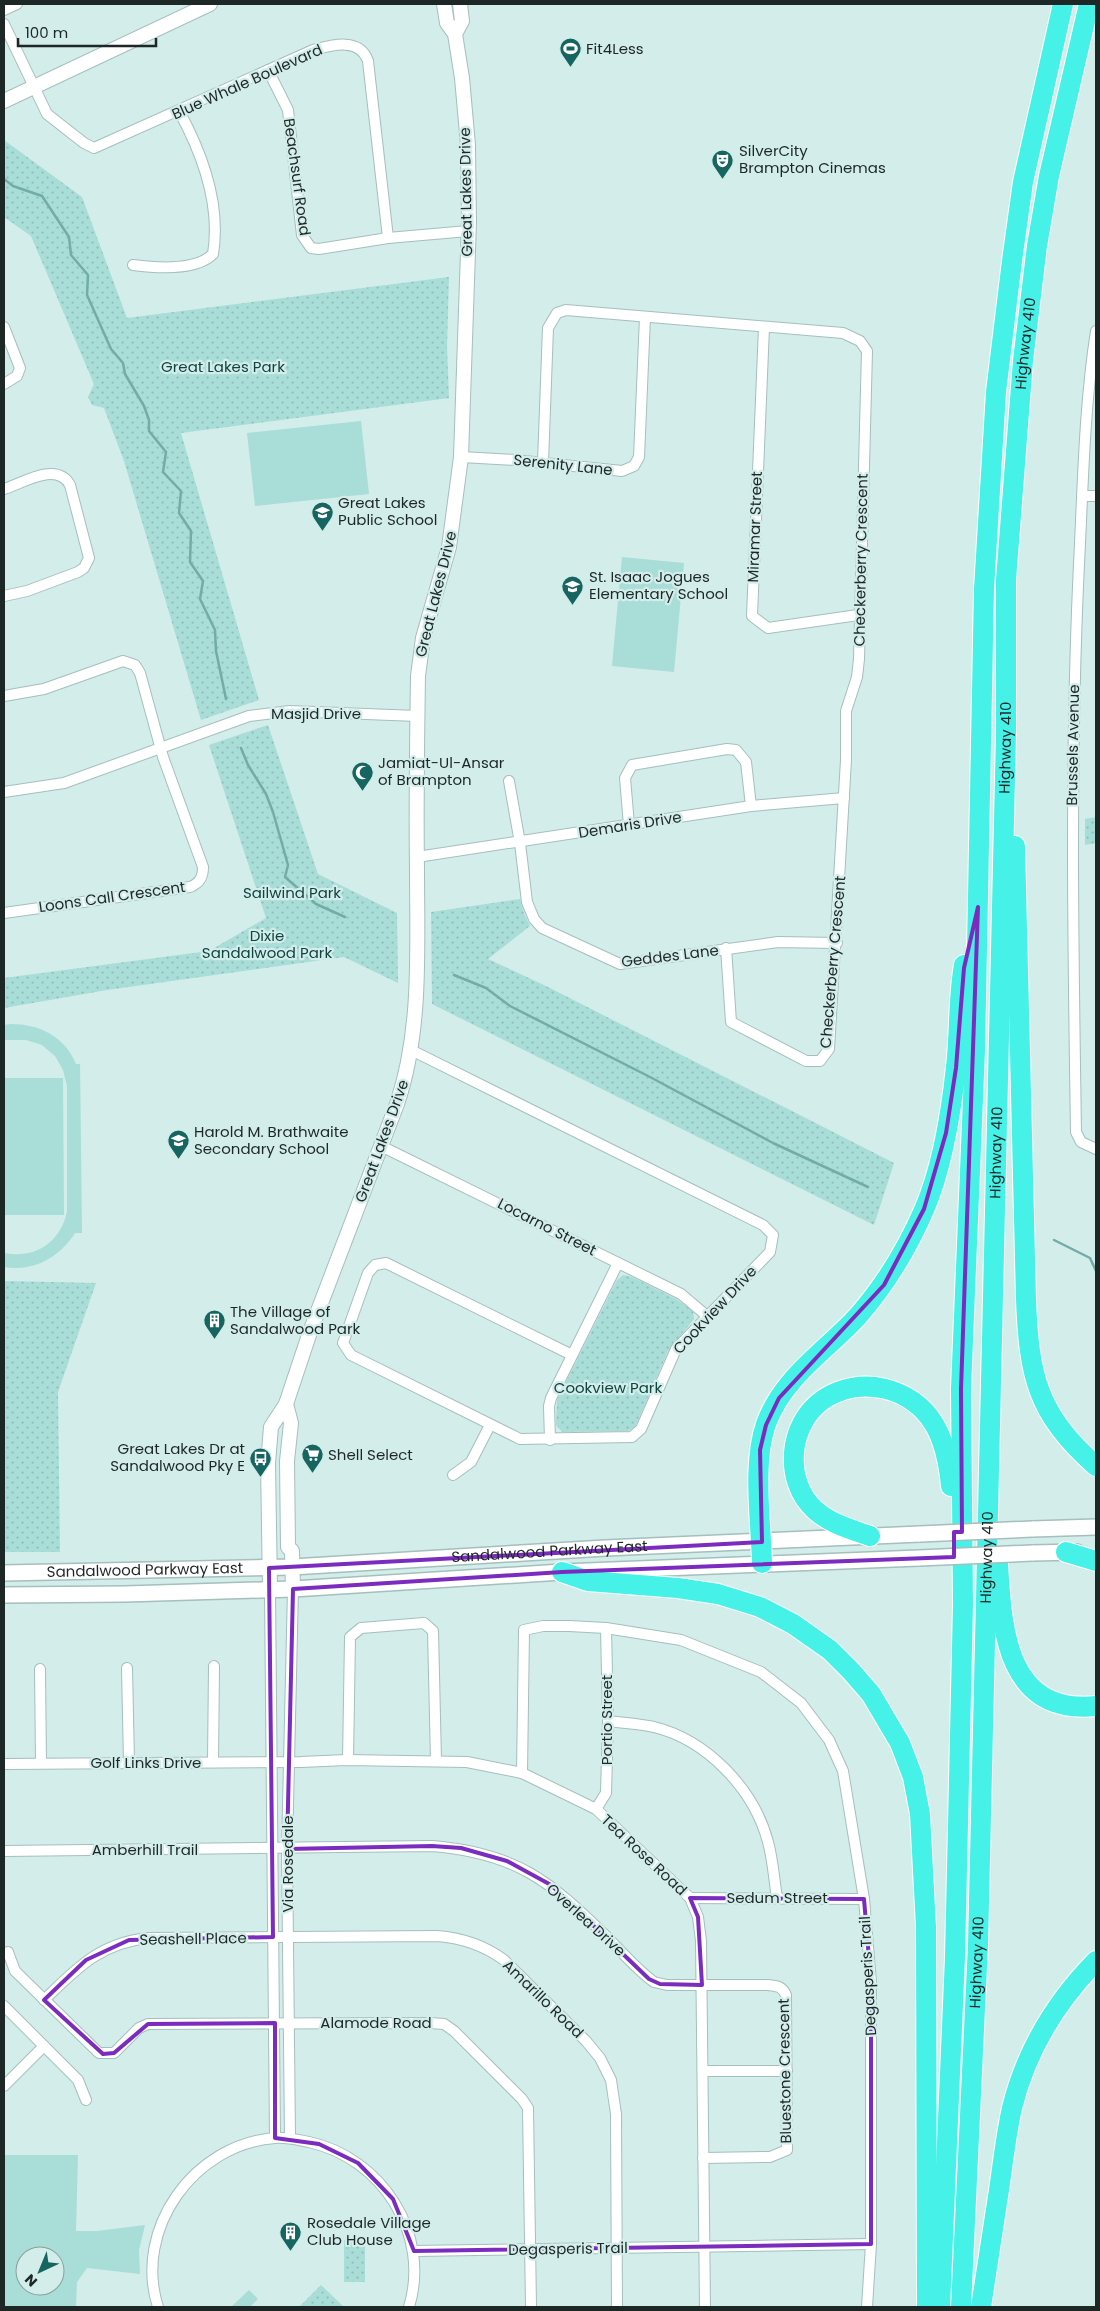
<svg xmlns="http://www.w3.org/2000/svg" width="1100" height="2311" viewBox="0 0 1100 2311" font-family="Poppins,sans-serif">
<style>
.green{fill:#a9ddd8;fill-rule:evenodd}
.park{fill:url(#park-dots)}
.lines{fill:none;stroke-linecap:round;stroke-linejoin:round}
.stream{stroke:#73aca7;stroke-width:2.5}
.minor-casing{stroke:#a5bfbc;stroke-width:12}
.tertiary-casing{stroke:#a5bfbc;stroke-width:16}
.secondary-casing{stroke:#a5bfbc;stroke-width:18}
.motorway-casing{stroke:#fff;stroke-width:22}
.minor{stroke:#fff;stroke-width:10}
.tertiary{stroke:#fff;stroke-width:14}
.secondary{stroke:#fff;stroke-width:15}
.motorway{stroke:#46f2e8;stroke-width:20}
.secondary-bridge-casing{stroke:#a5bfbc;stroke-width:18;stroke-linecap:butt}
.secondary-bridge{stroke:#fff;stroke-width:15}
.marked{fill:none;stroke:#7b2cbf;stroke-width:4;stroke-linejoin:round}
.labels{text-anchor:middle;stroke-width:4.5;stroke-linejoin:round;paint-order:stroke}
.poi-label{font-size:15px;fill:#1d2726;stroke:#d2edea;text-anchor:start}
.street-label{font-size:15px;fill:#1d2726;stroke:#d2edea}
.park-label{font-size:15px;fill:#0f4441;stroke:#d2edea}
</style>
<defs>
<pattern id="park-dots" width="8" height="8" patternUnits="userSpaceOnUse" patternTransform="scale(1.25)"><rect width="8" height="8" fill="#a9ddd8"/><path d="M2 2h.1M6 6h.1" fill="none" stroke="#91beb9" stroke-width="1.8" stroke-linecap="round"/></pattern>
</defs>
<rect width="100%" height="100%" fill="#d2edea"/>
<g class="green">
<path d="M 361,421 L 369,494 L 255,506 L 247,433 Z"/>
<path d="M 622,557 L 684,563 L 674,672 L 612,666 Z"/>
<path d="M 11,1024 C 40,1024 65,1037 76,1064 L 80,1064 L 82,1233 L 75,1233 C 59,1258 33,1272 4,1267 L 4,1253 C 35,1259 60,1243 67,1212 L 67,1086 L 63,1070 L 55,1056 L 42,1045 L 26,1040 L 4,1040 L 4,1025 Z"/>
<path d="M 4,1078 L 63,1078 L 64,1215 L 4,1215 Z"/>
<path d="M 4,2155 L 78,2155 L 76,2231 L 97,2231 L 145,2225 L 139,2250 L 140,2274 L 87,2268 L 77,2282 L 76,2307 L 4,2307 ZM 25,2256 L 55,2256 L 55,2286 L 25,2286 Z"/>
<path d="M 249,2290 L 258,2299 L 250,2307 L 231,2307 Z"/>
</g>
<g class="park">
<path d="M 4,140 L 82,197 L 127,318 L 449,277 L 447,347 L 449,398 L 181,433 L 259,700 L 201,720 L 124,461 L 104,408 L 92,405 L 88,397 L 94,384 L 31,236 L 4,217 Z"/>
<path d="M 268,725 L 318,874 L 397,913 L 398,983 L 344,957 L 107,990 L 4,1008 L 4,978 L 209,951 L 266,918 L 209,745 Z"/>
<path d="M 1096,817 L 1096,843 L 1085,845 L 1085,819 Z"/>
<path d="M 520,899 L 524,913 L 530,926 L 488,959 L 546,986 L 894,1163 L 874,1225 L 432,1004 L 431,912 Z"/>
<path d="M 623,1275 L 632,1277 L 676,1299 L 693,1311 L 694,1319 L 668,1351 L 635,1427 L 628,1431 L 562,1432 L 556,1425 L 557,1400 L 617,1280 Z"/>
<path d="M 4,1281 L 96,1283 L 58,1392 L 60,1552 L 4,1552 Z"/>
<rect x="344" y="2240" width="21" height="42"/>
<path d="M 321,2285 L 344,2307 L 299,2307 Z"/>
</g>
<g class="lines">
<g class="stream">
<path d="M 4,179 L 13,186 L 42,196 L 69,237 L 71,255 L 88,275 L 87,295 L 111,349 L 123,363 L 125,374 L 144,406 L 149,420 L 149,431 L 166,452 L 163,472 L 181,491 L 179,513 L 191,531 L 190,562 L 203,581 L 200,599 L 215,630 L 216,651 L 226,699"/>
<path d="M 241,748 L 248,765 L 266,794 L 273,812 L 288,865 L 285,877 L 316,904 L 345,917"/>
<path d="M 454,975 L 486,988 L 510,1006 L 650,1077 L 773,1143 L 868,1187"/>
<path d="M 1054,1240 L 1090,1258 L 1096,1271"/>
</g>
<defs>
<g id="minor">
<path d="M 4,10 L 17,4"/>
<path d="M 4,24 L 47,114 L 84,143 L 94,148 L 313,50 C 332,45 360,37 368,61 L 388,238"/>
<path d="M 268,70 L 288,110 L 302,235 L 311,248 L 319,249 L 388,238 L 468,231"/>
<path d="M 133,265 C 156,268 196,271 213,254 C 221,205 202,153 179,111"/>
<path d="M 4,327 L 20,368 L 17,376 L 4,384"/>
<path d="M 764,327 L 752,616 L 768,628 L 858,615"/>
<path d="M 1096,331 C 1084,408 1083,486 1079,564 C 1070,753 1073,942 1076,1132 L 1081,1142 L 1096,1149"/>
<path d="M 461,457 L 515,460 L 622,471 L 634,466 L 639,457 L 645,317"/>
<path d="M 543,462 L 548,328 L 557,313 L 566,310 L 843,333 L 860,341 L 867,351 L 859,659 L 857,677 L 846,711 L 846,760 L 829,1049 L 820,1061 L 806,1061 L 731,1022 L 726,948"/>
<path d="M 4,489 C 23,483 57,461 70,485 L 89,558 L 84,568 L 78,572 L 27,591 L 4,596"/>
<path d="M 1082,496 L 1096,496"/>
<path d="M 4,696 L 44,689 L 123,661 L 135,665 L 140,673 L 163,757 L 203,867 C 203,877 200,883 190,887 L 4,913"/>
<path d="M 509,781 L 520,843 L 527,902 L 534,919 L 542,928 L 620,964 L 778,942 L 837,943"/>
<path d="M 4,792 L 64,783 L 249,716 L 290,711 L 417,716"/>
<path d="M 629,825 L 625,778 L 632,765 L 727,749 L 736,750 L 746,762 L 751,806"/>
<path d="M 417,857 L 751,806 L 844,798"/>
<path d="M 411,1050 L 763,1225 L 773,1235 L 770,1252 L 676,1349 L 641,1429 L 632,1437 L 520,1439 L 351,1355 L 343,1343 L 368,1273 L 375,1265 L 386,1263 L 572,1355"/>
<path d="M 381,1146 L 681,1294 L 707,1316"/>
<path d="M 550,1440 L 549,1406 L 551,1398 L 618,1263"/>
<path d="M 453,1475 L 471,1462 L 490,1425"/>
<path d="M 270,1590 L 275,2138"/>
<path d="M 127,1668 L 129,1763"/>
<path d="M 40,1669 L 41,1763"/>
<path d="M 608,1721 C 623,1723 639,1724 654,1727 C 707,1740 754,1789 768,1842 C 773,1860 774,1879 777,1898"/>
<path d="M 348,1760 L 350,1637 L 361,1628 L 424,1623 L 433,1631 L 436,1761"/>
<path d="M 213,1762 L 214,1666"/>
<path d="M 4,1764 L 301,1762 L 346,1760 L 467,1762 L 522,1773 L 596,1809 L 690,1898 L 698,1917 L 701,1941 L 705,2307"/>
<path d="M 522,1773 L 524,1630 L 543,1626 L 569,1626 L 606,1628 L 681,1640 L 761,1672 L 801,1703 L 829,1740 L 843,1771 L 864,1899 L 871,1982 L 871,2244 L 867,2307"/>
<path d="M 596,1809 L 606,1793 L 608,1721 L 606,1628"/>
<path d="M 4,1851 L 432,1846 C 516,1853 549,1880 607,1937 C 622,1952 637,1970 654,1982 L 667,1985 L 768,1985 C 777,1986 782,1986 786,1995 L 787,2150 L 770,2157 L 703,2158"/>
<path d="M 690,1898 L 864,1899"/>
<path d="M 8,1952 L 15,1971 L 99,2053 L 114,2053 L 139,2028 L 148,2024 L 430,2023 L 444,2024 L 454,2031 L 522,2099 L 528,2108 L 531,2307"/>
<path d="M 44,2000 C 77,1968 100,1943 148,1938 L 437,1936 C 462,1938 484,1945 504,1960 L 586,2041 L 600,2058 L 611,2080 L 616,2114 L 617,2307"/>
<path d="M 4,2006 L 78,2080 L 86,2100"/>
<path d="M 703,2071 L 787,2071"/>
<path d="M 4,2086 L 44,2046"/>
<path d="M 290,2138 L 287,1849 L 293,1589"/>
<path d="M 414,2251 L 871,2244"/>
<path d="M 158,2307 C 133,2229 194,2144 275,2138 C 287,2137 298,2140 309,2142 C 382,2158 431,2234 409,2307"/>
</g>
<g id="tertiary">
<path d="M 455,34 L 462,21 L 460,4"/>
<path d="M 4,101 L 210,4"/>
<path d="M 286,1404 L 291,1423 L 287,1461 L 288,1547 L 292,1551 L 293,1589"/>
<path d="M 270,1590 L 268,1463 L 271,1427 L 286,1404 L 310,1332 L 397,1104 C 422,1030 417,948 417,870 C 416,805 417,741 418,676 L 423,638 L 449,547 L 461,457 L 469,222 L 468,145 L 462,78 L 455,34 L 447,23 L 444,4"/>
</g>
<g id="secondary">
<path d="M 1032,1529 L 1096,1527"/>
<path d="M 1032,1553 L 1077,1552"/>
<path id="s1" d="M 4,1573 L 292,1567 L 605,1548 L 920,1534"/>
<path d="M 4,1595 L 125,1594 L 293,1589 L 562,1572 L 919,1558"/>
</g>
<g id="motorway">
<path d="M 1015,846 L 1026,1299 C 1029,1376 1037,1414 1096,1466"/>
<path d="M 870,1536 C 850,1529 831,1524 815,1510 C 783,1481 788,1423 824,1399 C 860,1375 912,1387 934,1424 C 945,1442 949,1465 951,1486"/>
<path d="M 1066,1552 L 1096,1561"/>
<path d="M 762,1563 C 761,1521 752,1464 766,1424 C 783,1377 826,1351 858,1316 C 886,1284 907,1249 924,1210 C 943,1166 951,1114 956,1067 C 960,1033 958,998 964,965"/>
<path d="M 998,1564 C 1002,1629 1006,1715 1096,1706"/>
<path d="M 562,1572 L 588,1581 L 678,1588 L 718,1594 L 760,1607 L 793,1624 L 830,1650 L 851,1671 L 871,1694 L 900,1743 L 913,1777 L 920,1814 L 926,1927 L 927,2307"/>
<path d="M 940,2307 L 955,1957 L 963,1604 L 961,1389 L 975,1050 L 984,589 L 996,392 L 1012,261 L 1023,182 L 1063,4"/>
<path id="s2" d="M 961,2307 L 978,1945 L 1006,734 L 1006,580 L 1023,361 L 1037,246 L 1049,176 L 1089,4"/>
<path d="M 981,2307 C 987,2268 993,2229 999,2190 C 1003,2163 1006,2135 1012,2108 C 1026,2051 1056,2002 1096,1961"/>
</g>
</defs>
<use href="#minor" class="minor-casing"/>
<use href="#tertiary" class="tertiary-casing"/>
<use href="#secondary" class="secondary-casing"/>
<use href="#motorway" class="motorway-casing"/>
<use href="#minor" class="minor"/>
<use href="#tertiary" class="tertiary"/>
<use href="#secondary" class="secondary"/>
<use href="#motorway" class="motorway"/>
<defs>
<g id="secondary-bridge">
<path d="M 920,1534 L 1032,1529"/>
<path d="M 919,1558 L 1032,1553"/>
</g>
</defs>
<use href="#secondary-bridge" class="secondary-bridge-casing"/>
<use href="#secondary-bridge" class="secondary-bridge"/>
</g>
<path class="marked" d="M 978,907 L 961,1389 L 962,1532 L 954,1532 L 954,1557 L 562,1572 L 293,1589 L 287,1849 L 432,1846 L 461,1848 L 507,1861 L 551,1885 L 649,1979 L 660,1984 L 702,1985 L 698,1917 L 690,1898 L 864,1899 L 871,1982 L 871,2244 L 414,2251 L 393,2199 L 358,2163 L 319,2144 L 275,2138 L 275,2023 L 148,2024 L 114,2053 L 103,2054 L 44,2000 L 86,1960 L 129,1940 L 273,1937 L 269,1568 L 762,1542 L 760,1450 L 766,1425 L 779,1398 L 884,1285 L 924,1209 L 946,1133 L 956,1068 L 964,968 Z"/>
<defs>
<symbol id="stadium-pin" viewBox="-11 -11 22 30"><path d="M0 17L-7.5 6A9.5 9.5 0 1 1 7.5 6Z" fill="#176560" stroke="#d2edea"/><path d="M0-5a6.5 5 0 1 0 0 10a6.5 5 0 1 0 0-10ZM-3.5-1.8h7v3.6h-7Z" fill="#fff"/></symbol>
<symbol id="theatre-pin" viewBox="-11 -11 22 30"><path d="M0 17L-7.5 6A9.5 9.5 0 1 1 7.5 6Z" fill="#176560" stroke="#d2edea"/><path d="M-5-5.5Q0-4 5-5.5V0Q5 5 0 6Q-5 5-5 0ZM-3.3-2.5H-1v1.5H-3.3ZM1-2.5H3.3v1.5H1ZM-2.8 1Q0 5.5 2.8 1Z" fill="#fff"/></symbol>
<symbol id="school-pin" viewBox="-11 -11 22 30"><path d="M0 17L-7.5 6A9.5 9.5 0 1 1 7.5 6Z" fill="#176560" stroke="#d2edea"/><path d="M0-5L7-2L0 1L-7-2ZM-4 1L0 2.5L4 1V4Q0 6-4 4Z" fill="#fff"/></symbol>
<symbol id="mosque-pin" viewBox="-11 -11 22 30"><path d="M0 17L-7.5 6A9.5 9.5 0 1 1 7.5 6Z" fill="#176560" stroke="#d2edea"/><path d="M3.5-4.9A6 6 0 1 0 3.5 4.9A5 5 0 1 1 3.5-4.9Z" fill="#fff"/></symbol>
<symbol id="building-pin" viewBox="-11 -11 22 30"><path d="M0 17L-7.5 6A9.5 9.5 0 1 1 7.5 6Z" fill="#176560" stroke="#d2edea"/><path d="M-4-6H4V6H1V3H-1V6H-4ZM-2.5-4.3h1.7v1.8h-1.7ZM.8-4.3h1.7v1.8H.8ZM-2.5-1h1.7V.8h-1.7ZM.8-1h1.7V.8H.8Z" fill="#fff"/></symbol>
<symbol id="supermarket-pin" viewBox="-11 -11 22 30"><path d="M0 17L-7.5 6A9.5 9.5 0 1 1 7.5 6Z" fill="#176560" stroke="#d2edea"/><path d="M-6-5.5h2.5l.6 2H6L4.5 2H-2.5L-4.4-4H-6ZM-1.5 3.2a1.3 1.3 0 1 0 .1 0ZM3 3.2a1.3 1.3 0 1 0 .1 0Z" fill="#fff"/></symbol>
<symbol id="bus-pin" viewBox="-11 -11 22 30"><path d="M0 17L-7.5 6A9.5 9.5 0 1 1 7.5 6Z" fill="#176560" stroke="#d2edea"/><path d="M-5-6H5V4H4V6H2V4H-2V6H-4V4H-5ZM-3.5-4V0h7V-4ZM-3.5 1.2v1.5H-2V1.2ZM2 1.2v1.5H3.5V1.2Z" fill="#fff"/></symbol>
</defs>
<g fill-rule="evenodd">
<use href="#stadium-pin" x="558" y="36" width="25" height="34"/>
<use href="#theatre-pin" x="710" y="148" width="25" height="34"/>
<use href="#school-pin" x="310" y="500" width="25" height="34"/>
<use href="#school-pin" x="560" y="574" width="25" height="34"/>
<use href="#mosque-pin" x="350" y="760" width="25" height="34"/>
<use href="#school-pin" x="166" y="1128" width="25" height="34"/>
<use href="#building-pin" x="202" y="1308" width="25" height="34"/>
<use href="#supermarket-pin" x="300" y="1442" width="25" height="34"/>
<use href="#bus-pin" x="248" y="1446" width="25" height="34"/>
<use href="#building-pin" x="278" y="2220" width="25" height="34"/>
</g>
<g class="labels">
<g class="poi-label">
<text x="586" y="54">Fit4Less</text>
<text x="739" y="156">SilverCity<tspan x="739" dy="17">Brampton Cinemas</tspan></text>
<text x="338" y="508">Great Lakes<tspan x="338" dy="17">Public School</tspan></text>
<text x="589" y="582">St. Isaac Jogues<tspan x="589" dy="17">Elementary School</tspan></text>
<text x="378" y="768">Jamiat-Ul-Ansar<tspan x="378" dy="17">of Brampton</tspan></text>
<text x="194" y="1137">Harold M. Brathwaite<tspan x="194" dy="17">Secondary School</tspan></text>
<text x="230" y="1317">The Village of<tspan x="230" dy="17">Sandalwood Park</tspan></text>
<text x="245" y="1454" text-anchor="end">Great Lakes Dr at<tspan x="245" dy="17">Sandalwood Pky E</tspan></text>
<text x="328" y="1460">Shell Select</text>
<text x="307" y="2228">Rosedale Village<tspan x="307" dy="17">Club House</tspan></text>
</g>
<g class="street-label">
<text transform="translate(247 82) rotate(-24)" y="5">Blue Whale Boulevard</text>
<text transform="translate(297 177) rotate(82)" y="5">Beachsurf Road</text>
<text transform="translate(466 192) rotate(-91)" y="5">Great Lakes Drive</text>
<text dy="5" stroke="none"><textPath href="#s2" startOffset="1965">Highway 410</textPath></text>
<text transform="translate(563 465) rotate(6)" y="5">Serenity Lane</text>
<text transform="translate(755 527) rotate(-88)" y="5">Miramar Street</text>
<text transform="translate(861 560) rotate(-89)" y="5">Checkerberry Crescent</text>
<text transform="translate(436 594) rotate(-76)" y="5">Great Lakes Drive</text>
<text x="316" y="719">Masjid Drive</text>
<text transform="translate(1073 745) rotate(-89)" y="5">Brussels Avenue</text>
<text dy="5" stroke="none"><textPath href="#s2" startOffset="1560">Highway 410</textPath></text>
<text transform="translate(630 825) rotate(-9)" y="5">Demaris Drive</text>
<text transform="translate(112 897) rotate(-8)" y="5">Loons Call Crescent</text>
<text transform="translate(670 956) rotate(-7)" y="5">Geddes Lane</text>
<text transform="translate(833 962) rotate(-85)" y="5">Checkerberry Crescent</text>
<text transform="translate(382 1141) rotate(-70)" y="5">Great Lakes Drive</text>
<text dy="5" stroke="none"><textPath href="#s2" startOffset="1155">Highway 410</textPath></text>
<text transform="translate(547 1227) rotate(27)" y="5">Locarno Street</text>
<text transform="translate(715 1310) rotate(-47)" y="5">Cookview Drive</text>
<text dy="5" stroke="none"><textPath href="#s1" startOffset="546">Sandalwood Parkway East</textPath></text>
<text dy="5" stroke="none"><textPath href="#s2" startOffset="750">Highway 410</textPath></text>
<text dy="5" stroke="none"><textPath href="#s1" startOffset="141">Sandalwood Parkway East</textPath></text>
<text transform="translate(607 1720) rotate(-90)" y="5">Portio Street</text>
<text x="146" y="1768">Golf Links Drive</text>
<text x="145" y="1855">Amberhill Trail</text>
<text transform="translate(644 1855) rotate(43)" y="5">Tea Rose Road</text>
<text transform="translate(288 1864) rotate(-90)" y="5">Via Rosedale</text>
<text x="777" y="1903">Sedum Street</text>
<text transform="translate(586 1920) rotate(42)" y="5">Overlea Drive</text>
<text transform="translate(193 1939) rotate(-1)" y="5">Seashell Place</text>
<text dy="5" stroke="none"><textPath href="#s2" startOffset="345">Highway 410</textPath></text>
<text transform="translate(868 1976) rotate(-93)" y="5">Degasperis Trail</text>
<text transform="translate(543 1999) rotate(44)" y="5">Amarillo Road</text>
<text x="376" y="2028">Alamode Road</text>
<text transform="translate(785 2071) rotate(-91)" y="5">Bluestone Crescent</text>
<text transform="translate(568 2249) rotate(-1)" y="5">Degasperis Trail</text>
</g>
<g class="park-label">
<text x="223" y="372">Great Lakes Park</text>
<text x="292" y="898">Sailwind Park</text>
<text x="267" y="941">Dixie<tspan x="267" dy="17">Sandalwood Park</tspan></text>
<text x="608" y="1393">Cookview Park</text>
</g>
</g>
<rect width="1100" height="2311" fill="none" stroke="#1d2726" stroke-width="10"/>
<g transform="translate(40 2271) rotate(224)"><circle r="24" fill="#d2edea" stroke="#8a9e9c"/>
<path d="M0-4L9 19L0 12L-9 19Z" fill="#176560"/>
<text y="-8" font-size="14" font-weight="bold" text-anchor="middle" fill="#1d2726">N</text>
</g>
<path d="M18 38v8h138v-8" fill="none" stroke="#1d2726" stroke-width="2.5"/>
<text x="25" y="38" font-size="15" fill="#1d2726" stroke="#d2edea" stroke-width="4" paint-order="stroke">100 m</text>
</svg>
